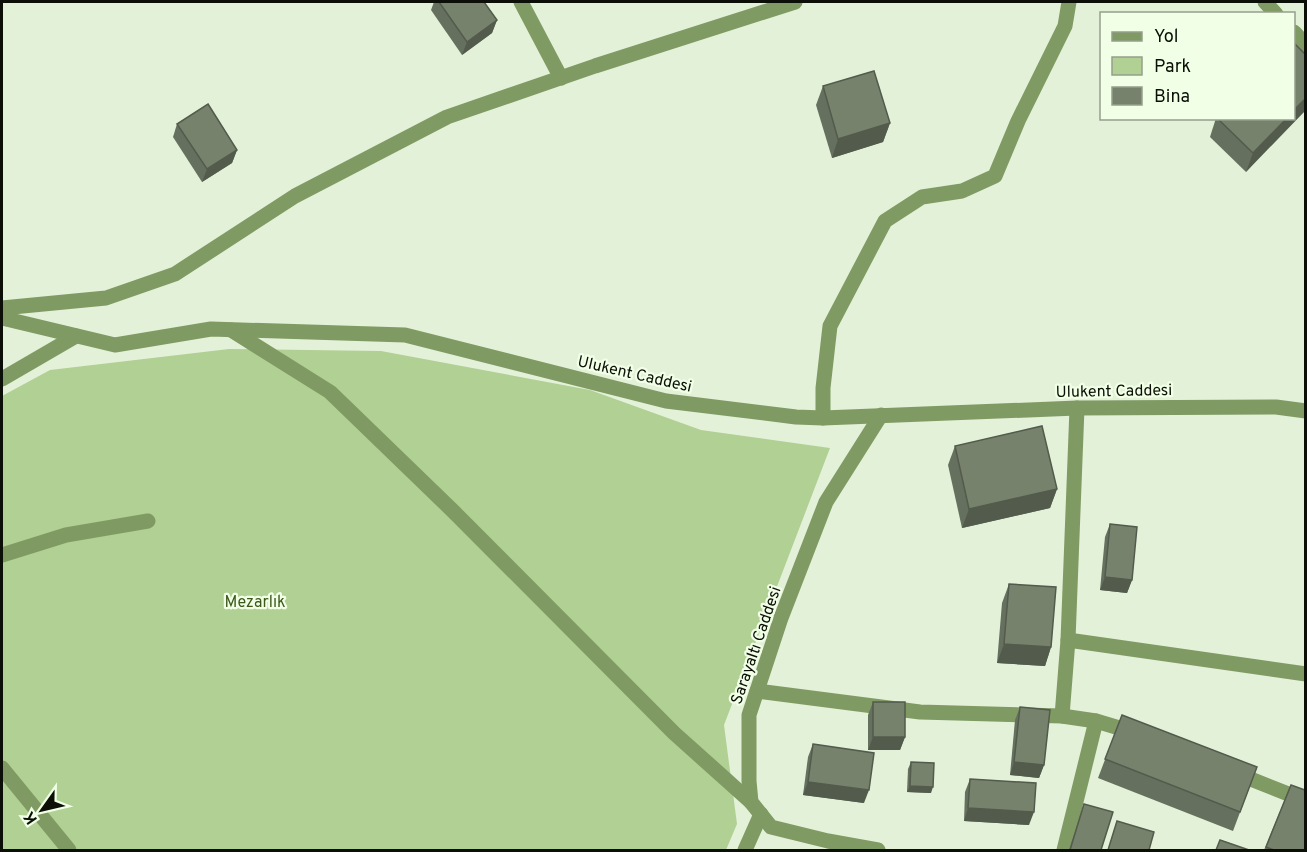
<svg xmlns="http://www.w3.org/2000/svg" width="1307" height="852" viewBox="0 0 1307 852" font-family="Overpass,sans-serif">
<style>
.green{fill:#b1d094}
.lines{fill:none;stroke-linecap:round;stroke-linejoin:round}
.minor{stroke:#7f9b63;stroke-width:15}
.wall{fill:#66705e}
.shaded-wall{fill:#535b4c}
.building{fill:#77826d;stroke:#535b4c;stroke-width:1.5}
.labels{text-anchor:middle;stroke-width:4.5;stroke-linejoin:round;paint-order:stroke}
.street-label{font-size:16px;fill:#0b0f07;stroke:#f1ffe6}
.park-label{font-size:16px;fill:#3c581a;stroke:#f1ffe6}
</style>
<rect width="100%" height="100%" fill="#e4f1d9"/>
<path class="green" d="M 229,349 L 381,351 L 590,390 L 701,430 L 830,448 L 724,725 L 737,824 L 726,850 L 2,850 L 2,396 L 50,370 Z"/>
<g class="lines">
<g class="minor">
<path d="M 521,2 L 561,78"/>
<path d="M 1265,2 L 1276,14"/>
<path d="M 1294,32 L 1306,45"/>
<path d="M 2,308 L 106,298 L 175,274 L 295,196 L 447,117 L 595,66 L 795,2"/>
<path d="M 2,318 L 115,345 L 211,329 L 405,335 L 666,401 L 796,417 L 823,418 L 1077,408 L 1276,407 L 1306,411"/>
<path d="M 231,330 L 330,392 L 455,513 L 674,733 L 751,802"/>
<path d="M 2,379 L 76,336"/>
<path d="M 823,418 L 823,388 L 830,326 L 885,221 L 922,197 L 962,191 L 995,176 L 1018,121 L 1065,26 L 1069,2"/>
<path d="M 2,555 L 66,535 L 148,521"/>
<path d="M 1068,640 L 1306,674"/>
<path d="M 757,691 L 920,712 L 1062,716 L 1096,721 L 1136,733"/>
<path d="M 1062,716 L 1068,640 L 1077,408"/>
<path d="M 2,768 L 69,850"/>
<path d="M 1233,772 L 1306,801"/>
<path d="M 745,850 L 761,814"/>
<path d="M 878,850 L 828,841 L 771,827 L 751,802 L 749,781 L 749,715 L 781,618 L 826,502 L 881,415"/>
<path d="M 1064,850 L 1096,721"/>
</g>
</g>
<g class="wall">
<path d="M 434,2 L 484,2 L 497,20 L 492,33 L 462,55 L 431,10 Z"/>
<path d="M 823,86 L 890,123 L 883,142 L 832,158 L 816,105 Z"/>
<path d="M 1216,118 L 1293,118 L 1246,172 L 1210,137 Z"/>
<path d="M 177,124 L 237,150 L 232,163 L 202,182 L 173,137 Z"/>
<path d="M 955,446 L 1057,489 L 1050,508 L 962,528 L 948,465 Z"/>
<path d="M 1110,524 L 1132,580 L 1127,593 L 1100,590 L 1105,537 Z"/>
<path d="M 1009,584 L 1051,647 L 1045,666 L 997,663 L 1002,603 Z"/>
<path d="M 873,702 L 905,737 L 900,750 L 868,750 L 868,715 Z"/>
<path d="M 1020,707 L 1044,765 L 1039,778 L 1010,775 L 1015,720 Z"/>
<path d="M 1122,715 L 1257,767 L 1233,831 L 1098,778 Z"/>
<path d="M 813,744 L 864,803 L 803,795 L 808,757 Z"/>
<path d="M 911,762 L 931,793 L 907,792 L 908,769 Z"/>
<path d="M 970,779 L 1029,825 L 964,821 L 965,792 Z"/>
<path d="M 1291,785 L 1305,850 L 1264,850 Z"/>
<path d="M 1084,804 L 1101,850 L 1069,850 Z"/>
</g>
<g class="shaded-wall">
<path d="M 497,20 L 492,33 L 462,55 L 467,42 Z"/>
<path d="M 1305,99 L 1305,111 L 1246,172 L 1253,153 L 1287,118 L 1293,118 L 1293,111 Z"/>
<path d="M 890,123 L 883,142 L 832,158 L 838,139 Z"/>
<path d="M 237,150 L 232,163 L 202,182 L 207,169 Z"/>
<path d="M 1057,489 L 1050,508 L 962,528 L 969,509 Z"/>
<path d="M 1105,577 L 1132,580 L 1127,593 L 1100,590 Z"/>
<path d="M 1004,644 L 1051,647 L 1045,666 L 997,663 Z"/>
<path d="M 873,737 L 905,737 L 900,750 L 868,750 Z"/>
<path d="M 1014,762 L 1044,765 L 1039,778 L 1010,775 Z"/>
<path d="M 808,782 L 869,790 L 864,803 L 803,795 Z"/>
<path d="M 910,786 L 933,787 L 931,793 L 907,792 Z"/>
<path d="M 968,808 L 1034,812 L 1029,825 L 964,821 Z"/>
</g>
<g class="building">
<path d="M 439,2 L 484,2 L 497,20 L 467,42 Z"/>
<path d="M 1293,42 L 1305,54 L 1305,99 L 1293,111 Z"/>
<path d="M 874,71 L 890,123 L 838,139 L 823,86 Z"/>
<path d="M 208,104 L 237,150 L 207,169 L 177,124 Z"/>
<path d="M 1217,118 L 1287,118 L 1253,153 Z"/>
<path d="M 1042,426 L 1057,489 L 969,509 L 955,446 Z"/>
<path d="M 1110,524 L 1137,527 L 1132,580 L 1105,577 Z"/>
<path d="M 1009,584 L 1056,587 L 1051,647 L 1004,644 Z"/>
<rect x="873" y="702" width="32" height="35"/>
<path d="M 1020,707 L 1050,710 L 1044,765 L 1014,762 Z"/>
<path d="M 1122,715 L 1257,767 L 1240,812 L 1105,759 Z"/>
<path d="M 813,744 L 874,753 L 869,790 L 808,782 Z"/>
<path d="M 911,762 L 934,763 L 933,787 L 910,786 Z"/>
<path d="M 970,779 L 1036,783 L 1034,812 L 968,808 Z"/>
<path d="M 1291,785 L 1305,790 L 1305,850 L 1274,850 L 1266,847 Z"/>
<path d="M 1084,804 L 1113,812 L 1101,850 L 1070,850 Z"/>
<path d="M 1117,821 L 1154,832 L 1149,850 L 1108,850 Z"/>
<path d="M 1220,840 L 1249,850 L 1216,850 Z"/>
</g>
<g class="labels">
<g class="street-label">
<text transform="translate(635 373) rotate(13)" y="6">Ulukent Caddesi</text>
<text transform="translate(1114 390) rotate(-1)" y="6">Ulukent Caddesi</text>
<text transform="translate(755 645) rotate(-71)" y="6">Sarayaltı Caddesi</text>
</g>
<g class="park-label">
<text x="255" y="607">Mezarlık</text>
</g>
</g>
<rect width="1307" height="852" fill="none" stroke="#0b0f07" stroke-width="6"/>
<rect x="1100" y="12" width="195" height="108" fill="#f1ffe6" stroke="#959f8d" stroke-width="1.5"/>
<rect x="1112" y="32" width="30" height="9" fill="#7f9b63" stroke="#959f8d" stroke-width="1.5"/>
<text x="1154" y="42" font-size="18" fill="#0b0f07">Yol</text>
<rect x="1112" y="57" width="30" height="18" fill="#b1d094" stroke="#959f8d" stroke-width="1.5"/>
<text x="1154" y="72" font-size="18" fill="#0b0f07">Park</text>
<rect x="1112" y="87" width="30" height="18" fill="#77826d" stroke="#959f8d" stroke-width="1.5"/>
<text x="1154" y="102" font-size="18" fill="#0b0f07">Bina</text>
<g transform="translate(42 810) rotate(236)" stroke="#f1ffe6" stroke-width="4.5" paint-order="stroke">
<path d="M0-4.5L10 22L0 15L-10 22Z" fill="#0b0f07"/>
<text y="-9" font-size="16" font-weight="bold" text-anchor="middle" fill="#0b0f07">K</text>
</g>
</svg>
